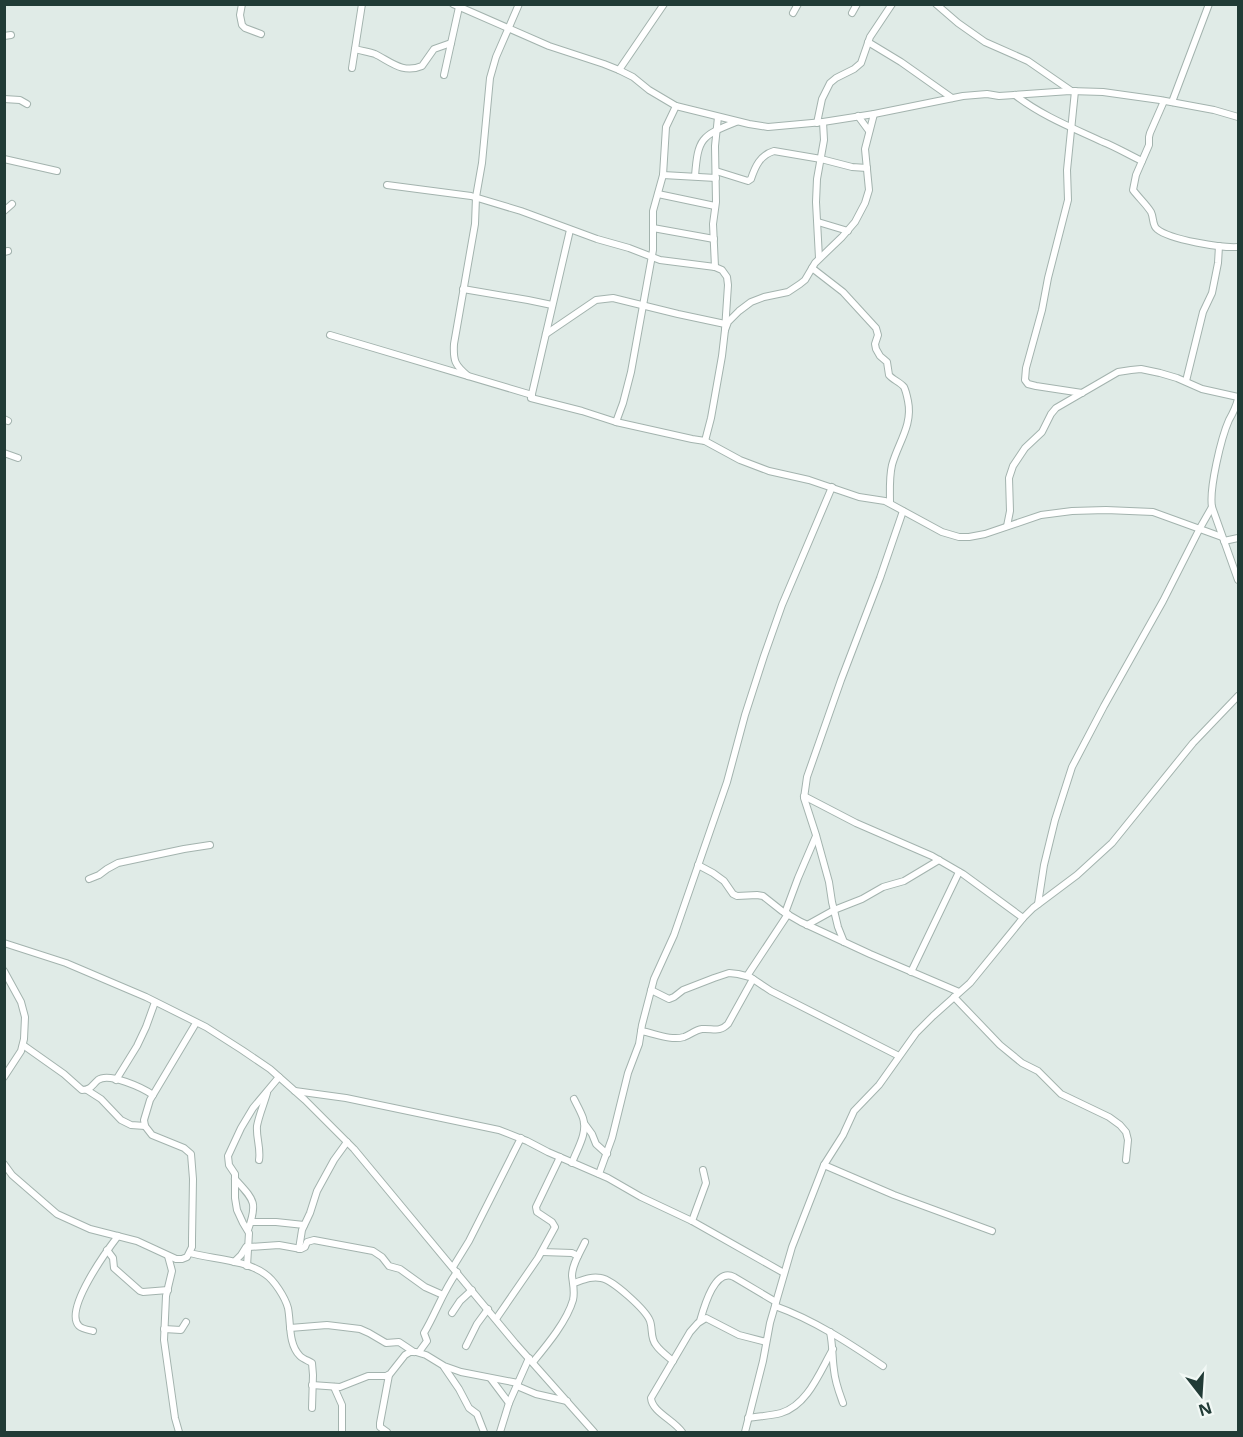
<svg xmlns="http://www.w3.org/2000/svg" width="1243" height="1437" viewBox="0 0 1243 1437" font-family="'Noto Sans',sans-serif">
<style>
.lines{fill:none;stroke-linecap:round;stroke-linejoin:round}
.street-casing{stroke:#a3b3ae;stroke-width:8}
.street{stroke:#fff;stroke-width:6}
</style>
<rect width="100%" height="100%" fill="#e0ebe7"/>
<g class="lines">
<defs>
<g id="street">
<path d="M 242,4 L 240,15 L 242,25 L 245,28 L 261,34"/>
<path d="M 453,4 L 549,46 L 604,64 L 619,70 L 633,77 L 649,90 L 676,106 L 749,124 L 768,127 L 823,122 L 874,114 L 963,96 L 987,94 L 999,96 L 1070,91 L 1103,92 L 1160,100 L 1214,110 L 1238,117"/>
<path d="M 936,4 L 958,23 L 985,42 L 1028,61 L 1070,90"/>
<path d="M 793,13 L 798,4"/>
<path d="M 852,13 L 857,4"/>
<path d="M 4,36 L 11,35"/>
<path d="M 868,42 L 901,62 L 952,98"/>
<path d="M 355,49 C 362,51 369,52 375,54 C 391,62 403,74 422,66 L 434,49 L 451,43"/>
<path d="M 352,68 L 362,4"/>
<path d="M 619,70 L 664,4"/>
<path d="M 444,75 L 459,7"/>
<path d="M 1075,91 L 1067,170 L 1068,200 L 1048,278 L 1042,310 L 1026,368 L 1025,380 L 1028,384 L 1036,386 L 1082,393"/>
<path d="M 1015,95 C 1042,116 1073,128 1103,142 C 1116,147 1129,155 1142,161"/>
<path d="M 4,99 L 20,100 L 27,104"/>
<path d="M 1164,101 L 1150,133 L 1149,137 L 1149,145 L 1136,175 L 1133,190 C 1139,198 1146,204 1151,212 C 1154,218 1152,225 1157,229 C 1170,240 1222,248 1238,247"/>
<path d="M 1172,102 L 1209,4"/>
<path d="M 858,116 L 869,131"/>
<path d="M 817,123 L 822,99 L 830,83 L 836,78 L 854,69 L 861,63 L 870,37 L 892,4"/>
<path d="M 4,159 L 57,171"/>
<path d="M 716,171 L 748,181 L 751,179 C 755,167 760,155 774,151 L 821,159 L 852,167 L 867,168"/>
<path d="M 663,175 L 716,178"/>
<path d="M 695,176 C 698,138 701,136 736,122"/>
<path d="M 387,185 L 471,196 L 521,211 L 597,239 L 629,248 L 660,260 L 715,267 L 722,270 L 727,277 L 728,285 L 725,330"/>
<path d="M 658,194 L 715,206"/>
<path d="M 4,211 L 12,204"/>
<path d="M 818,222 L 848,231"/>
<path d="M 653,228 L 714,239"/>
<path d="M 570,230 L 531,398 L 582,411 L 616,422 L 692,439 L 705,441 L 740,460 L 769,471 L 809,480 L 859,497 L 885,501 L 942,532 L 959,537 L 969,537 L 985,534 L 1041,515 L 1072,511 L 1106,510 L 1153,512 L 1222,537"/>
<path d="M 4,252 L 8,251"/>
<path d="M 819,258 L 816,202 L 817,179 L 824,140 L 823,122"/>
<path d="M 715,267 L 713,224 L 716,202 L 715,146 L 718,117"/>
<path d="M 812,268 L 843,292 L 876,328 L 878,335 L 875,344 L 876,349 L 880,356 L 887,362 L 889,375 C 893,380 900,382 904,387 C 906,391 907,396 908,401 C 913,425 898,443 892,465 C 889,478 890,490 890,503"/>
<path d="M 463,289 L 528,300 L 552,305"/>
<path d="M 546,334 L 596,300 L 613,298 L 678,314 L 725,324"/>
<path d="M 330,335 L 532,395"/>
<path d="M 468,376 C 455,365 453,361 454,344 L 475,224 L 476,197 L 482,163 L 490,78 L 496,57 L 519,4"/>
<path d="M 1186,381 L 1203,312 L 1212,293 L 1218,263 L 1219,246"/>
<path d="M 1238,399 C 1236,407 1233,413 1229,420 C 1221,438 1209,489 1212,507 L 1238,580"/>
<path d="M 4,419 L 8,421"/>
<path d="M 616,422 L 623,403 L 631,372 L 653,250 L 653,211 L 663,175 L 666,127 L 676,106"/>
<path d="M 705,441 L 711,418 L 722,356 L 725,330 L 728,322 L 739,311 L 751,302 L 764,297 L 788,292 L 800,284 L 805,280 L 815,263 L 842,237 L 855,222 L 865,203 L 869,190 L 865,149 L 874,114"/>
<path d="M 4,453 L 18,458"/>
<path d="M 1007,526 L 1010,511 L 1009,478 L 1013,466 L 1025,448 L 1042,432 L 1051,414 L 1056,408 L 1118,372 L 1131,370 L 1141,369 L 1160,373 L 1177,378 L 1202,389 L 1238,397"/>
<path d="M 1224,541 L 1238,538"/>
<path d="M 804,796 L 856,823 L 932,856 L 963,874 L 1023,918"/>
<path d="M 698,865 L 713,873 L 724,881 L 733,894 L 737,896 L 757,895 L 763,896 L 782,911 L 801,922 L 870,954 L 959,992"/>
<path d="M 89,879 L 99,875 L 107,869 L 118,863 L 184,849 L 210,845"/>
<path d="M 1038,904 L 1044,865 L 1055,820 L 1072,767 L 1104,706 L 1163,601 L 1200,528 L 1212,507"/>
<path d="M 785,913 L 798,878 L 816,836"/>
<path d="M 807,925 L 834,910 L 862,899 L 883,887 L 904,881 L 939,860"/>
<path d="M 844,942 L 838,927 L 832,902 L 829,882 L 816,835 L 804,798 L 807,777 L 841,680 L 880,578 L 903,511"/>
<path d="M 4,943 L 66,963 L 146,997 L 206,1027 L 242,1050 L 270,1069 L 305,1100 L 354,1149 L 515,1343 L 594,1432"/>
<path d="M 4,971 L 21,1002 L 25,1017 L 24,1039 L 21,1051 L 4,1077"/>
<path d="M 911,972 L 959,872"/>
<path d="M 747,976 L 788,914"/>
<path d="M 651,990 L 669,999 L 674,997 L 683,990 L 714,978 L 729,973 L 738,974 L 750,977 L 771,991 L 899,1056"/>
<path d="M 954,997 L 1000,1045 L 1022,1063 L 1038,1071 L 1061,1094 L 1109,1117 L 1120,1125 L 1126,1132 L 1128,1140 L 1126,1160"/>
<path d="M 641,1031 C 654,1033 670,1041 684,1037 C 690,1035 695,1030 702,1029 C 713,1028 719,1033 728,1024 L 753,979"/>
<path d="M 23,1045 L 64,1074 L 82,1090 C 91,1090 92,1085 98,1080 C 109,1072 143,1088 153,1095"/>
<path d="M 116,1080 L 137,1046 L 146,1027 L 155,1002"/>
<path d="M 87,1090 L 101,1099 L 121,1120 L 131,1125 L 145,1126"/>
<path d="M 295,1091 L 346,1098 L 499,1130 L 527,1141 L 548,1152 L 608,1178 L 641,1197 L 692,1221 L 784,1273"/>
<path d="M 584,1123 L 592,1134 L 596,1144 L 607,1154"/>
<path d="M 259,1160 C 261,1148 256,1138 257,1126 C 259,1115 264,1104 267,1093"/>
<path d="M 572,1163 C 577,1149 588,1133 583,1118 C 581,1112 577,1105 574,1099"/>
<path d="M 4,1164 L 12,1175 L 57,1214 L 90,1229 L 137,1241 L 176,1259 L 182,1259 L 187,1257 L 192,1247 L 192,1239 L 193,1179 L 191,1154 L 184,1148 L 152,1135 L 145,1126 L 144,1120 L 150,1100 L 196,1023"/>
<path d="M 824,1165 L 894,1195 L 992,1231"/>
<path d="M 599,1174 L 612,1138 L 628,1073 L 639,1044 L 642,1025 L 654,979 L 674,935 L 727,782 L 745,715 L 764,656 L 782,605 L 832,487"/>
<path d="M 235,1179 C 254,1200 258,1202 248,1230"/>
<path d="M 692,1221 L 706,1183 L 703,1170"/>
<path d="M 251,1222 L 276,1222 L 304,1225"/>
<path d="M 249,1247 L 279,1245 L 301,1249 L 305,1247 L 307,1242 L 314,1240 L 373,1251 L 382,1257 L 389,1266 L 400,1269 L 425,1287 L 443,1295"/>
<path d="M 299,1249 L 302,1230 L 310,1213 L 317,1191 L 334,1160 L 347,1142"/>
<path d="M 107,1250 L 113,1258 L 114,1268 L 140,1291 L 143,1292 L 168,1290"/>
<path d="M 542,1252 L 572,1253 L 578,1256"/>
<path d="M 190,1253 C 212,1259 246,1260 265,1274 C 274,1280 285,1297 288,1308 C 291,1323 288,1344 300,1356 C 303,1359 309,1361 312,1363 L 313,1375 L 312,1408"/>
<path d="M 168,1256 L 172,1271 L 166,1296 L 164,1340 L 175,1418 L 179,1432"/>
<path d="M 234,1262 L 241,1255 L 246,1247"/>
<path d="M 247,1266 L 249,1233 L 243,1223 L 237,1210 L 235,1198 L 235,1174 L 229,1165 L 228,1156 L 241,1128 L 253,1108 L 279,1077"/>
<path d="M 453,1267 L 469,1241 L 521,1138"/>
<path d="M 574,1283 C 583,1280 591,1276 601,1278 C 613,1280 646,1310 650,1321 C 653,1329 650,1338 656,1345 C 660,1351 667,1356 673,1361"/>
<path d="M 775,1306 C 814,1320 849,1343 883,1366"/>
<path d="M 452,1313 L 460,1301 L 472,1290"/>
<path d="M 496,1319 L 538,1258 L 555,1227 L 552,1222 L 537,1212 L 536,1207 L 560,1157"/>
<path d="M 700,1321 C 704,1307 715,1267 734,1277 L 776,1302"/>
<path d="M 290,1328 L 327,1325 L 360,1329 L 369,1333 L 386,1343 L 399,1342 L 414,1352"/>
<path d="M 164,1329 L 181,1330 L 186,1322"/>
<path d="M 93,1331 C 89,1330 82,1329 79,1326 C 63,1310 108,1249 118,1236"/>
<path d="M 830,1332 C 833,1346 832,1357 834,1370 C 835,1382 839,1392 843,1403"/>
<path d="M 466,1346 L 477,1324 L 488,1309"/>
<path d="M 419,1352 L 427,1341 L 424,1333 C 436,1313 443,1291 457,1272"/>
<path d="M 533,1362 C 547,1345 567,1321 573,1300 C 575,1292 573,1284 572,1276 C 572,1264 580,1253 585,1242"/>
<path d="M 444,1367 L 459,1389 L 469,1408 L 477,1414 L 484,1432"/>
<path d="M 491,1379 L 509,1403"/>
<path d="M 312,1385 L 340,1387 L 368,1376 L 386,1376 L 390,1374 L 405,1355 L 410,1352 L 416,1352 L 426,1355 L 444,1366 L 461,1372 L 518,1383"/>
<path d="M 517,1386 L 536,1394 L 567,1401"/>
<path d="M 334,1387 L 342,1405 L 342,1432"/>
<path d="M 748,1418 C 759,1416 770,1416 781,1413 C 808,1405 820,1371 833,1349"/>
<path d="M 387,1432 L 380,1427 L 380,1423 L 389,1375"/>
<path d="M 500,1432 L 509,1403 L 529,1358"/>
<path d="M 682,1432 C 674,1420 652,1412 651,1398 L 690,1332 L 698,1323 L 706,1318 L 739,1335 L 766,1342"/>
<path d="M 745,1432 L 763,1361 L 770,1323 L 792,1247 L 824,1165 L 843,1135 L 854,1111 L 879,1085 L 916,1033 L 933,1016 L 970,983 L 1023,918 L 1033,908 L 1077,875 L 1112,843 L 1193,743 L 1238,696"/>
</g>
</defs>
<use href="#street" class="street-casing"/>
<use href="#street" class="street"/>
</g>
<rect width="1243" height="1437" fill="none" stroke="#213b36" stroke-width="12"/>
<g transform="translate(1201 1395) rotate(163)" stroke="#f1f8f5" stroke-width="4.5" paint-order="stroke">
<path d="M0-4.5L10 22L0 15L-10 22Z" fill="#213b36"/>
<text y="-9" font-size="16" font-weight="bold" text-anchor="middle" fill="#213b36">N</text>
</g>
</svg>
